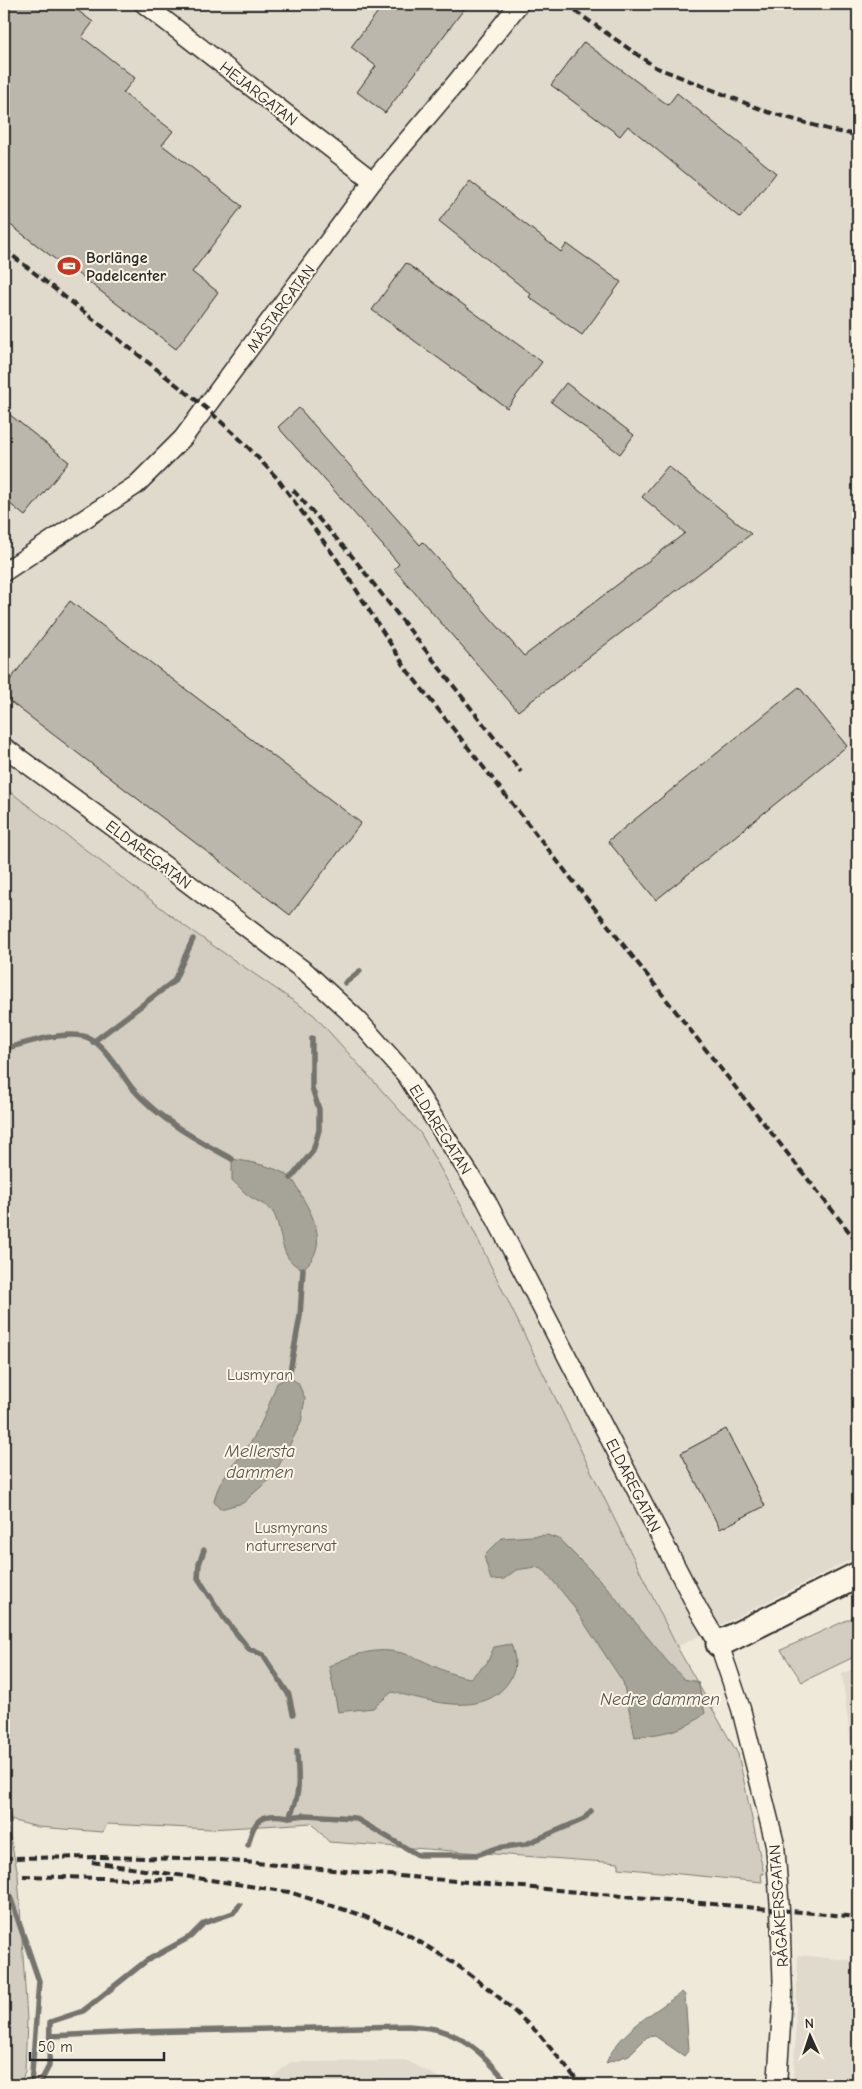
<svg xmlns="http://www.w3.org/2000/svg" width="862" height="2089" viewBox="0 0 862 2089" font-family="'Comic Neue',sans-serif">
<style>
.built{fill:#e0dacc}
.green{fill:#d2cdc0;stroke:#7e7c76}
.water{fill:#a6a399;stroke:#75736d}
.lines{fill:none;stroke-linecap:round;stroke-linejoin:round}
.stream{stroke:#75736d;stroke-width:5.5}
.building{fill:#bcb7ac;stroke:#2b2b2b}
.street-casing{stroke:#2b2b2b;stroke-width:21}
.secondary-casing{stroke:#2b2b2b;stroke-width:29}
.street{stroke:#fcf5e5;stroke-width:18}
.secondary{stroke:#fcf5e5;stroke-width:25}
.rail{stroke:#2b2b2b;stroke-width:4;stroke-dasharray:8 4;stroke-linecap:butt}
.labels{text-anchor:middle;stroke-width:4;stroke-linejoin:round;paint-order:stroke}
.street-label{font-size:16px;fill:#2b2b2b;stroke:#fcf5e5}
.poi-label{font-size:16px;font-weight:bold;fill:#2b2b2b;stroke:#fcf5e5;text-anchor:start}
.park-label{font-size:16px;fill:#555450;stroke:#fcf5e5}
.water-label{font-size:18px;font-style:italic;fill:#565552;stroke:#fcf5e5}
</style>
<rect width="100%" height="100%" fill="#efe9da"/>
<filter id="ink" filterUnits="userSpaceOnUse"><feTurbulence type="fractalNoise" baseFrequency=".02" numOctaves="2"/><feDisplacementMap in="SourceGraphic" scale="10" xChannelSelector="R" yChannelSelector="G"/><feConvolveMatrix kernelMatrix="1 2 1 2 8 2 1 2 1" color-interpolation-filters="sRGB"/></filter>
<g filter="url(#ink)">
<g class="built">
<path d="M 4,4 L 858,4 L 858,1556 L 677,1647 L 462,1207 L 4,800 Z"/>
<path d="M 858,1666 L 858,1776 L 855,1775 L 842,1674 Z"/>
<path d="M 798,1955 L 858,1961 L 858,2085 L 791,2085 L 794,2071 Z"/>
<path d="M 408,2061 L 453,2085 L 264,2085 L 290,2062 Z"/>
</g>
<g class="green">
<path d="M 4,787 L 186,927 L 314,1015 L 421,1134 L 462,1207 L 677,1647 L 738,1754 L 764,1874 L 761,1874 L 762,1882 L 619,1868 L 619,1863 L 329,1842 L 312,1823 L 211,1829 L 107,1824 L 103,1832 L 38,1827 L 6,1819 L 18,1874 L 27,2020 L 25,2071 L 20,2085 L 4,2085 Z"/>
<path d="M 858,1615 L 858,1655 L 802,1682 L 781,1650 Z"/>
</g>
<g class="water">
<path d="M 232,1159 C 250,1162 275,1166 290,1177 C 295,1181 299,1191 302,1197 C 316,1220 328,1248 303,1269 C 278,1260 284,1234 274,1214 C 269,1205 257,1202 249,1196 C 243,1192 238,1185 232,1180 Z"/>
<path d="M 289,1377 L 298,1383 L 305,1398 L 301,1423 L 274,1475 L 243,1503 L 220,1509 L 214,1502 C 218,1476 241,1459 254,1437 C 264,1420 270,1401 277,1383 Z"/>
<path d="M 547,1535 L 559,1539 L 605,1585 L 667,1661 L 684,1679 L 698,1682 L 705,1713 C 686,1731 660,1734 635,1737 L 623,1682 L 571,1603 L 545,1571 L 536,1567 L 516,1570 L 504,1579 L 491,1580 L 484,1556 L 502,1538 Z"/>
<path d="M 511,1644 C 516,1658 517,1669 509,1681 C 484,1720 429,1700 392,1692 L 373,1708 L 338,1712 L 329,1666 C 360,1651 386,1644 419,1659 C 437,1667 450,1675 470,1678 L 487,1663 L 494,1647 Z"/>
<path d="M 682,1992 L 685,1995 L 689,2050 L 684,2056 L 655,2036 L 647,2037 L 629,2055 L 606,2063 C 620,2030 655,2012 682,1992 Z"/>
</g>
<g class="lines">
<g class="stream">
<path d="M 345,983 L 360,971"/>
<path d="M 93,1042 L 174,981 L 193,939"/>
<path d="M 11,1047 C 34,1041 59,1032 83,1036 C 102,1039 121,1074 132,1088 C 160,1120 195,1139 232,1159"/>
<path d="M 291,1178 L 313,1151 L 319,1130 L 319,1109 L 312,1088 L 312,1038"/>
<path d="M 289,1377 L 300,1316 L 303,1269"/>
<path d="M 204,1550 L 199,1564 L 198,1578 L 224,1618 L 249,1649 L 263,1655 L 289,1695 L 293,1714"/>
<path d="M 4,1791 L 9,1822"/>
<path d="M 289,1817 L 306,1815 L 355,1818 L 418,1855 L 477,1855 L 497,1848 L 526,1844 L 584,1819 L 591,1811"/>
<path d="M 248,1845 C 254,1819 261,1812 289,1817 C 302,1793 298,1778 297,1751"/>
<path d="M 6,1885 L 39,1981 L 31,2085"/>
<path d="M 50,2036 L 136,2032 L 408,2026 C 418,2027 430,2027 439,2030 C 471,2039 489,2061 510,2085"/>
<path d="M 39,2085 L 49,2066 L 50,2022 L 83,2011 L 146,1961 L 190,1937 L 204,1923 L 233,1913 L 240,1905"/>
</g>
</g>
<g class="building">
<path d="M 4,4 L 69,4 L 93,22 L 82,37 L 135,78 L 123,93 L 173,131 L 162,145 L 242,206 L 192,272 L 218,292 L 176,349 L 69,267 L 68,269 L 4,220 Z"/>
<path d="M 384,4 L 468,4 L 385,113 L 357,92 L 376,66 L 351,47 Z"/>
<path d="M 584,42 L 668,105 L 677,93 L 776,173 L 740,218 L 628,126 L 620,136 L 551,85 Z"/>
<path d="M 470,181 L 561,252 L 567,244 L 621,282 L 582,335 L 529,297 L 531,294 L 439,221 Z"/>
<path d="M 406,263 L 542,362 L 507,408 L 372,310 Z"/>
<path d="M 566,383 L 634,435 L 620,454 L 551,402 Z"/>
<path d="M 299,408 L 420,545 L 423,542 L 524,656 L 685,533 L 642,497 L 668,466 L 751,534 L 518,711 L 394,569 L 399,564 L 278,427 Z"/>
<path d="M 4,410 L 69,462 L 25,516 L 4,499 Z"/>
<path d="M 70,601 L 361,823 L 290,915 L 4,697 L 4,688 Z"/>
<path d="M 799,687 L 847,746 L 656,900 L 608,841 Z"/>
<path d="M 726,1429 L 765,1506 L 720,1529 L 681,1453 Z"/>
</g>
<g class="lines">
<defs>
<g id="street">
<path d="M 144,4 L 373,181"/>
<path d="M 4,572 L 136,485 L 183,438 L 373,181 L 455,84 L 519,4"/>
<path d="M 4,747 L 124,835 L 307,973 L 357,1019 L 407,1076 L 486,1200 L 699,1611 L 719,1644 L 741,1709 L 775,1844 L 780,1910 L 783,1995 L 777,2085"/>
</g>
<path id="secondary" d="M 719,1644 L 858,1575"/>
</defs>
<use href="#street" class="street-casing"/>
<use href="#secondary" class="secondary-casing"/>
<use href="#street" class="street"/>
<use href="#secondary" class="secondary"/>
<g class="rail">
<path d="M 565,4 L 655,67 L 768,112 L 834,131 L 858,135"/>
<path d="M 4,249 L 206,408 L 242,441 L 277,478 L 338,561 L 407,670 L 858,1243"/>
<path d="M 293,490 L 351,555 L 521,772"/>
<path d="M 4,1858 L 102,1857 L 221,1860 L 858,1917"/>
<path d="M 92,1862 L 289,1892 L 361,1915 L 407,1934 L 457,1965 L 494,1993 L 538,2033 L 581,2085"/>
<path d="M 23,1876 L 174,1880"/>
</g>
</g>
</g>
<defs>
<symbol id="stadium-bare" viewBox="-9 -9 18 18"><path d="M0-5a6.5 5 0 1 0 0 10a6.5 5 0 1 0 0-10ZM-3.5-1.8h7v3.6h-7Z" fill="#c8321e" stroke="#fcf5e5" stroke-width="2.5" paint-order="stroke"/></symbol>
</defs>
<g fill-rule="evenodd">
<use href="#stadium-bare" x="53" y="250" width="32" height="32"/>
</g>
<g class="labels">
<g class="street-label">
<text transform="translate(259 93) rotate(38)" y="6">HEJARGATAN</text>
<text transform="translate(280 308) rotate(-54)" y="6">MÄSTARGATAN</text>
<text transform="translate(149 854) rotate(37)" y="6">ELDAREGATAN</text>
<text transform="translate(441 1129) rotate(58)" y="6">ELDAREGATAN</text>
<text transform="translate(634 1485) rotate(63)" y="6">ELDAREGATAN</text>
<text transform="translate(778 1906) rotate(-94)" y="6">RÅGÅKERSGATAN</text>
</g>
<g class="poi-label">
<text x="86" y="263">Borlänge<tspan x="86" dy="18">Padelcenter</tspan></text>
</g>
<g class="park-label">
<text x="260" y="1380">Lusmyran</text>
<text x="291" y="1533">Lusmyrans<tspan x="291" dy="18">naturreservat</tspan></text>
</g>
<g class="water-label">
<text x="260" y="1457">Mellersta<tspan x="260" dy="21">dammen</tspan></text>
<text x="660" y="1705">Nedre dammen</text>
</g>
</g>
<rect width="862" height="2089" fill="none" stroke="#fcf5e5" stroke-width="20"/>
<rect x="10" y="10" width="842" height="2069" fill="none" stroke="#2b2b2b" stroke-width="2" filter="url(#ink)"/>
<g transform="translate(810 2036) rotate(357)" stroke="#fcf5e5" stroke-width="4" paint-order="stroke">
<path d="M0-4L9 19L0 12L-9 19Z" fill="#2b2b2b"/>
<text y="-8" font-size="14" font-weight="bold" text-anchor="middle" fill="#2b2b2b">N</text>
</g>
<path d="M30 2052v8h134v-8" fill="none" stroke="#2b2b2b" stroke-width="2.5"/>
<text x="38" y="2052" font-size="15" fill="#2b2b2b" stroke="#fcf5e5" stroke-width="4" paint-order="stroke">50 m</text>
</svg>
